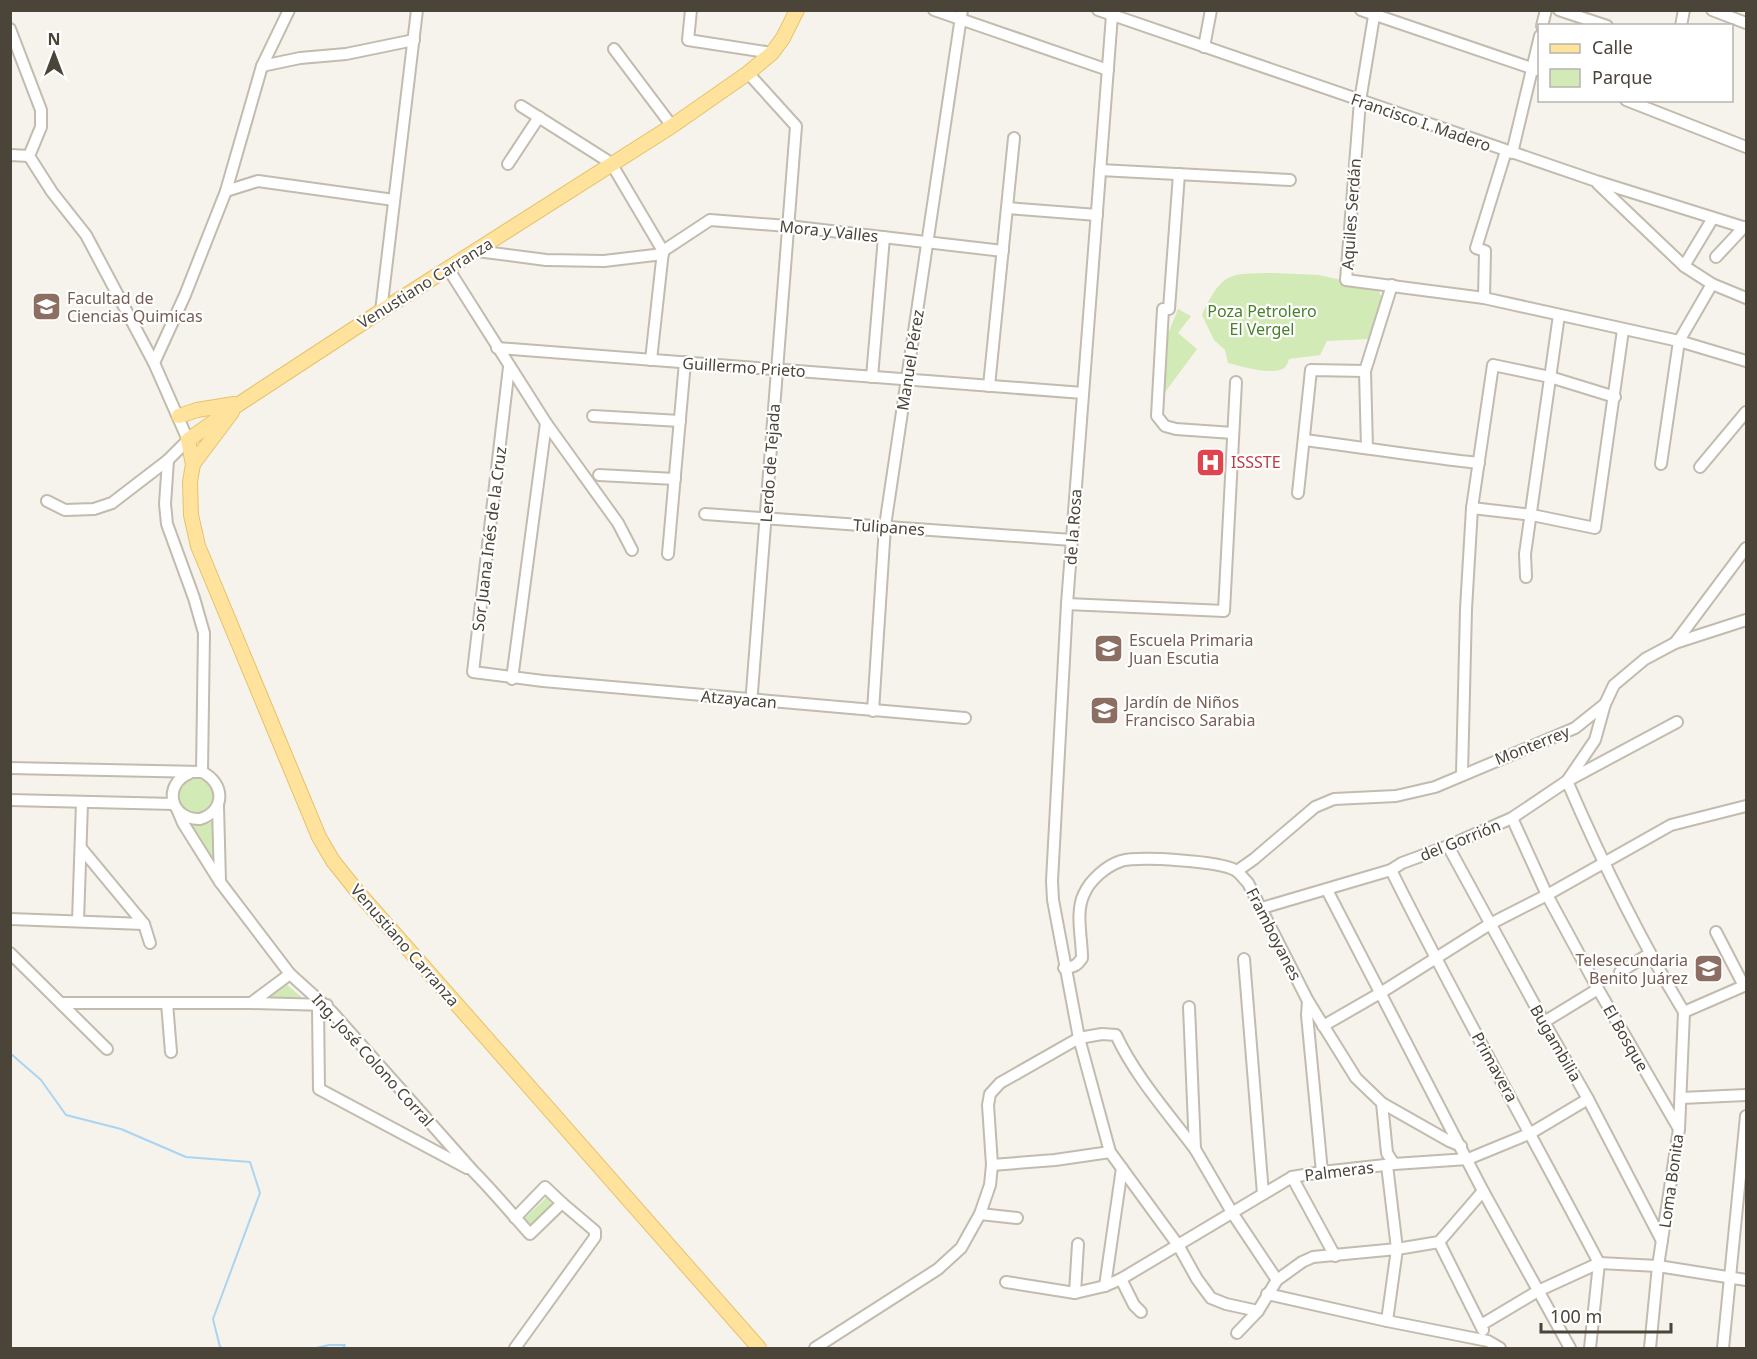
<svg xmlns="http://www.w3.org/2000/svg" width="1757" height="1359" viewBox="0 0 1757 1359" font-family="'Noto Sans',sans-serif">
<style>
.green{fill:#d2eab5}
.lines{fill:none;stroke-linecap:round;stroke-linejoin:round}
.stream{stroke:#a9d4f2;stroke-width:2}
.minor-casing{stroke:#c2bbae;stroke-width:14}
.major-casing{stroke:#e6c16a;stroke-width:16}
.minor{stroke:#fff;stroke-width:10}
.major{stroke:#ffe39c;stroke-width:14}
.labels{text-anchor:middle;stroke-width:4.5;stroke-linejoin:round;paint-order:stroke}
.street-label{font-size:16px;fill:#4b4439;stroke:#fff}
.education-label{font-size:16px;fill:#785e54;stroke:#fff;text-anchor:start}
.park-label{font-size:16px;fill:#4a7f2a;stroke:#fff}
.health-label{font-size:16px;fill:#be3a42;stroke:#fff;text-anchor:start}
</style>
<rect width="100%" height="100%" fill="#f6f3ec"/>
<g class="green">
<path d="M 1275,273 L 1319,275 L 1377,288 L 1381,296 L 1374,328 L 1369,339 L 1327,341 L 1320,355 L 1289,359 C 1288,362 1287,365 1285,367 C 1276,377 1240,366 1228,363 L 1225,350 L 1214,340 L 1202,315 C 1223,270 1230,274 1275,273 Z"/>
<path d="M 1178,309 L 1191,316 L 1178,333 L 1197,349 L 1160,399 L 1168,334 Z"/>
<circle cx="196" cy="797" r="18"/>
<path d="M 212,822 L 213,823 L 215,861 L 189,826 L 203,825 Z"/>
<path d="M 285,983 L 306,1001 L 263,1000 Z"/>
<path d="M 547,1197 L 553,1205 L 532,1226 L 524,1219 Z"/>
</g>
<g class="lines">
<g class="stream">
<path d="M 10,1053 L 41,1080 L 66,1115 L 121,1129 L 186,1157 L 250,1162 L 260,1193 L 213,1319 L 220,1347 L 222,1348"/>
<path d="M 316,1348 L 329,1345 L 345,1345 L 343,1348"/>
</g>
<defs>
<g id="minor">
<path d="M 691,10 L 688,40 L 772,53"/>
<path d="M 934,10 L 1108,70"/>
<path d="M 1098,10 L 1596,181 L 1746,228"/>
<path d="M 1361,10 L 1540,71"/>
<path d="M 1375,10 L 1360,101 L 1346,280 L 1484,298 L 1679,341 L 1746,361"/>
<path d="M 1559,10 L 1607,26"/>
<path d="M 1712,10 L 1746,23"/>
<path d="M 1112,15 L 1067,604 L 1052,881 L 1053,900 L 1079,1038 L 1110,1152 L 1178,1245 L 1197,1279 L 1211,1298 L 1226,1304 L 1258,1311"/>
<path d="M 1542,26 L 1546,10"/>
<path d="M 1681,26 L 1684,10"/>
<path d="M 10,29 L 41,110 L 41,127 L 29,156 L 52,192 L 86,235 L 154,363 L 188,440 L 168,460 L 112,503 L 94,509 L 65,510 L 47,501"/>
<path d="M 1204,47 L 1211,10"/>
<path d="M 614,49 L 672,126"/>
<path d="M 262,66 L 300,58 L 346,54 L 414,40"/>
<path d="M 748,73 L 796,126 L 752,692"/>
<path d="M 1626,100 L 1746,147"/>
<path d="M 521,106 L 611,163 L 663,251 L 651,360"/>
<path d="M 1512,153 L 1540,36"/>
<path d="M 10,155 L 29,156"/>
<path d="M 508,164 L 539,117"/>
<path d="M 1100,170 L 1290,180"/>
<path d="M 1598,184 L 1684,266 L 1712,284 L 1746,298"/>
<path d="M 226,191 L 258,181 L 394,200"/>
<path d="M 1007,208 L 1097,215"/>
<path d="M 477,251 L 546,260 L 604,261 L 663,254"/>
<path d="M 663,251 L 710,220 L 788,226 L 1003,251"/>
<path d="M 1716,257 L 1744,227"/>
<path d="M 1684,266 L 1713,218"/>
<path d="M 449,270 L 546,423 L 618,523 L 632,550"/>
<path d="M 1484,298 L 1485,251 L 1476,248 L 1506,151"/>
<path d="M 1163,309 L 1157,416 L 1165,426 L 1176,429 L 1233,433"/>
<path d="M 1169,309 L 1179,174"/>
<path d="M 381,311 L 417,10"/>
<path d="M 497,348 L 1083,393"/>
<path d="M 154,363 L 185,295 L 226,191 L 262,66 L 289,10"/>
<path d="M 509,367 L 473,672 L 543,681 L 965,718"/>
<path d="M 872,377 L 884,237"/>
<path d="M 989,386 L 1014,138"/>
<path d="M 593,416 L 680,421"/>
<path d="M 1304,440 C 1362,447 1420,457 1479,463"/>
<path d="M 1367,448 L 1365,371 L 1392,285"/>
<path d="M 168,460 L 165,504 L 167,524 L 194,598 L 204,633 L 202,772"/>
<path d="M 1661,464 L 1679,341 L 1712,284"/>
<path d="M 1700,467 L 1746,412"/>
<path d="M 599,475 L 675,479"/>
<path d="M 1298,493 L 1311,370 L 1365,371"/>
<path d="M 1472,508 L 1532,515 L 1595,528 L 1623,330"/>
<path d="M 705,514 L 1072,540"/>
<path d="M 668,554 L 685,362"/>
<path d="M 1526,577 L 1525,554 L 1559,315"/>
<path d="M 1067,604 L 1224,611 L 1236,382"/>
<path d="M 1675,643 L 1746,548"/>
<path d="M 512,679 L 546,423"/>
<path d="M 873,711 L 885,526 L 962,10"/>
<path d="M 1677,722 L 1567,781 C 1602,862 1638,936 1684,1012"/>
<path d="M 10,768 L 202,772 C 225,783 226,811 200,819 C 170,820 162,784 190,773"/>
<path d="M 1462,774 L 1466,609 L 1472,508 L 1493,365 L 1550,377 L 1615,397"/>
<path d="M 10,800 L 174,804"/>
<path d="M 218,806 L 220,882"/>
<path d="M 178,811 L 183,823 L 220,882 L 290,974 L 332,1012 L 473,1171 C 493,1191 511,1213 530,1234 L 562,1203 L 545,1187 L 515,1218"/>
<path d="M 1512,818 L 1547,895 L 1598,989 L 1679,1129"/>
<path d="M 1448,846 L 1544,1022 L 1588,1099 L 1662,1241"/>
<path d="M 81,848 L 144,924 L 150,943"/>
<path d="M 1391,870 C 1457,1003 1530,1132 1599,1263"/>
<path d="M 1237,871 L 1254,859 L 1315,807 L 1334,799 L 1396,796 L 1435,787 L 1575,728 L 1605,704 L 1614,685 L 1645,659 L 1675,643 L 1746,620"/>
<path d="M 1327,890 L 1483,1191 L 1570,1348"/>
<path d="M 1262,908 L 1391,870 L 1402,863 L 1448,846 L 1512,818 L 1567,781 L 1595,740 L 1605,704"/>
<path d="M 10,919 L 144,924"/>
<path d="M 78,921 L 82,803"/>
<path d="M 1716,932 L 1744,986"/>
<path d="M 10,953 L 107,1049"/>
<path d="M 1244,959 L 1263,1194"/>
<path d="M 1064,968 C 1073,967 1077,966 1082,958 C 1082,938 1075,912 1084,894 C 1090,880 1106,866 1121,861 C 1140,856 1218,861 1235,870 C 1240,873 1244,879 1248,883 L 1308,1001 L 1356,1078 L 1382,1103 L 1449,1141 L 1461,1146"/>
<path d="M 1620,972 L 1649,954"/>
<path d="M 1308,1001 L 1307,1015 L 1322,1172"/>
<path d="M 61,1003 L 251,1003 L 327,1005"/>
<path d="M 167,1003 L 171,1052"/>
<path d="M 251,1003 L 290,974"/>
<path d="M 318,1005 L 319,1089 L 467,1168"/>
<path d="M 1189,1007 L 1195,1149 L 1233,1214 L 1277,1280"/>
<path d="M 1684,1012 L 1746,985"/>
<path d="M 1544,1022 L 1598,989"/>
<path d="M 1323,1026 L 1382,992 L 1490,924 L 1547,895 L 1671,825 L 1746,806"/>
<path d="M 1681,1098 L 1746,1095"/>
<path d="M 1382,1103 L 1387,1153 L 1394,1164"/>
<path d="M 992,1165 L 1055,1160 L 1110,1152"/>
<path d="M 1387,1165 L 1397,1249 L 1387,1321"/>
<path d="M 1292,1177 L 1335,1256"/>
<path d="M 980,1214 L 1017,1218"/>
<path d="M 1439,1242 L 1483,1330"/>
<path d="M 1121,1279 L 1134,1305 L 1141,1312"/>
<path d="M 1006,1282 L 1075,1293 L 1105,1286 L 1121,1279 L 1292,1177 L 1322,1172 L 1394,1164 L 1468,1159 L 1531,1133 L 1588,1099"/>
<path d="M 1105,1286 L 1122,1168"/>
<path d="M 1075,1293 L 1078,1244"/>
<path d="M 1267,1294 L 1387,1321 L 1488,1341 L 1500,1348"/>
<path d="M 1481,1325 L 1538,1291 L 1599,1263 L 1658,1266 L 1746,1280"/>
<path d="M 1237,1333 L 1258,1311 L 1277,1280 L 1302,1262 L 1313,1257 L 1397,1249 L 1439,1242 L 1483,1191"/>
<path d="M 515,1348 L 595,1237 L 595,1231 L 562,1203"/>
<path d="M 815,1348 L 938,1269 L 961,1248 L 980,1214 L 990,1185 L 992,1165 L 988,1105 L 990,1094 L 1000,1083 L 1079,1038 L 1102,1034 L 1116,1035 C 1135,1076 1168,1113 1195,1149"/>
<path d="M 1590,1348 L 1599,1263"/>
<path d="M 1650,1348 L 1658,1266 L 1679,1129 L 1684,1012"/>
<path d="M 1723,1348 L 1746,1116"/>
</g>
<g id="major">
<path d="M 179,416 L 197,410 L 234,404"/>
<path d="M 193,464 L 232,412"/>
<path d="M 759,1348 L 357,891 L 333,861 L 319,837 L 198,546 L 191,515 L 190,482 L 193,464 L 188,440 L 239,404 L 381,311 L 672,126 L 748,73 L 772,53 L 783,38 L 797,10"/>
</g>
</defs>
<use href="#minor" class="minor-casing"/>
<use href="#major" class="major-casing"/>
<use href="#minor" class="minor"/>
<use href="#major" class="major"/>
</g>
<defs>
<symbol id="university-square" viewBox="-11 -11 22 22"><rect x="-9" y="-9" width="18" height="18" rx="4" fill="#8d6e63" stroke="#fff"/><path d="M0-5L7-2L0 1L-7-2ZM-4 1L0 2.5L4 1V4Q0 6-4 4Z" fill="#fff"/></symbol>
<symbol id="hospital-square" viewBox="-11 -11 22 22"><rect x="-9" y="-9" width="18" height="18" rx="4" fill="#e0444e" stroke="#fff"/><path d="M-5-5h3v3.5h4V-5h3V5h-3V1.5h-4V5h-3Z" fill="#fff"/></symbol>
<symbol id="school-square" viewBox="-11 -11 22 22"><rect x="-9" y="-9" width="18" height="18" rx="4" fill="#8d6e63" stroke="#fff"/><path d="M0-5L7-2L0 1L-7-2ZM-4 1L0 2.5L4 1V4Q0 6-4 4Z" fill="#fff"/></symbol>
</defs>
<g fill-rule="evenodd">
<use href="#university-square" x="30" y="290" width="33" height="33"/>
<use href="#hospital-square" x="1194" y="446" width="33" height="33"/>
<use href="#school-square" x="1092" y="632" width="33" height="33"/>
<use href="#school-square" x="1088" y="694" width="33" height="33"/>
<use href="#school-square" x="1692" y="952" width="33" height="33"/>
</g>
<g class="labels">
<g class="street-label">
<text transform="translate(1421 122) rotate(19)" y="6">Francisco I. Madero</text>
<text transform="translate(1351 214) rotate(-86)" y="6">Aquiles Serdán</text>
<text transform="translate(829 231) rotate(6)" y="6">Mora y Valles</text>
<text transform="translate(425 283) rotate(-32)" y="6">Venustiano Carranza</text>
<text transform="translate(910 360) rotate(-81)" y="6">Manuel Pérez</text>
<text transform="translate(744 367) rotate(4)" y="6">Guillermo Prieto</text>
<text transform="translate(770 463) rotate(-86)" y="6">Lerdo de Tejada</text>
<text transform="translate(889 527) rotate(4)" y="6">Tulipanes</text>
<text transform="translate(1073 527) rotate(-86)" y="6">de la Rosa</text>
<text transform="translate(489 539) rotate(-83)" y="6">Sor Juana Inés de la Cruz</text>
<text transform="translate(739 699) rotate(5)" y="6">Atzayacan</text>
<text transform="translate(1532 745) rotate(-22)" y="6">Monterrey</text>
<text transform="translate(1460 840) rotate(-22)" y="6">del Gorrión</text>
<text transform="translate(1274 934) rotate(63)" y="6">Framboyanes</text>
<text transform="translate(405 945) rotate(49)" y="6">Venustiano Carranza</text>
<text transform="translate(1626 1038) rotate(60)" y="6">El Bosque</text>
<text transform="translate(1556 1043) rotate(60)" y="6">Bugambilia</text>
<text transform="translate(373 1060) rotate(48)" y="6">Ing. José Colono Corral</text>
<text transform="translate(1495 1067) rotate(61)" y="6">Primavera</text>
<text transform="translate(1339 1171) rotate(-7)" y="6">Palmeras</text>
<text transform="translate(1671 1181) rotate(-82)" y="6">Loma Bonita</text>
</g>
<g class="education-label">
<text x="67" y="304">Facultad de<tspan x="67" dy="18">Ciencias Quimicas</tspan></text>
<text x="1129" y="646">Escuela Primaria<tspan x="1129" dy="18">Juan Escutia</tspan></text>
<text x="1125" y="708">Jardín de Niños<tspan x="1125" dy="18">Francisco Sarabia</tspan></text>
<text x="1688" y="966" text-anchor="end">Telesecundaria<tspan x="1688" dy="18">Benito Juárez</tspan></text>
</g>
<g class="park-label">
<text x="1262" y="317">Poza Petrolero<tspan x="1262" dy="18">El Vergel</tspan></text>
</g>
<g class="health-label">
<text x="1231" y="468">ISSSTE</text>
</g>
</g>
<rect width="1757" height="1359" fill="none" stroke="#4b4439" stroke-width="24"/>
<rect x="1538" y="24" width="195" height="78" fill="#ffffff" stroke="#b7b4b0" stroke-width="1.5"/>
<rect x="1550" y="44" width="30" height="9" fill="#ffe39c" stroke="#b7b4b0" stroke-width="1.5"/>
<text x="1592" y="54" font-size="18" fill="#4b4439">Calle</text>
<rect x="1550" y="69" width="30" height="18" fill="#d2eab5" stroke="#b7b4b0" stroke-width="1.5"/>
<text x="1592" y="84" font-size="18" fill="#4b4439">Parque</text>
<g transform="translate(54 54)" stroke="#ffffff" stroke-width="4.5" paint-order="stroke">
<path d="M0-4.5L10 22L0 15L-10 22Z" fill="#4b4439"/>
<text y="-9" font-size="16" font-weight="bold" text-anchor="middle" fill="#4b4439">N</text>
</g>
<path d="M1541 1323v9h130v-9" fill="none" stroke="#4b4439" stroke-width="3"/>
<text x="1550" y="1323" font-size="18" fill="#4b4439" stroke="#ffffff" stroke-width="4.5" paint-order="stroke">100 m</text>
</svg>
